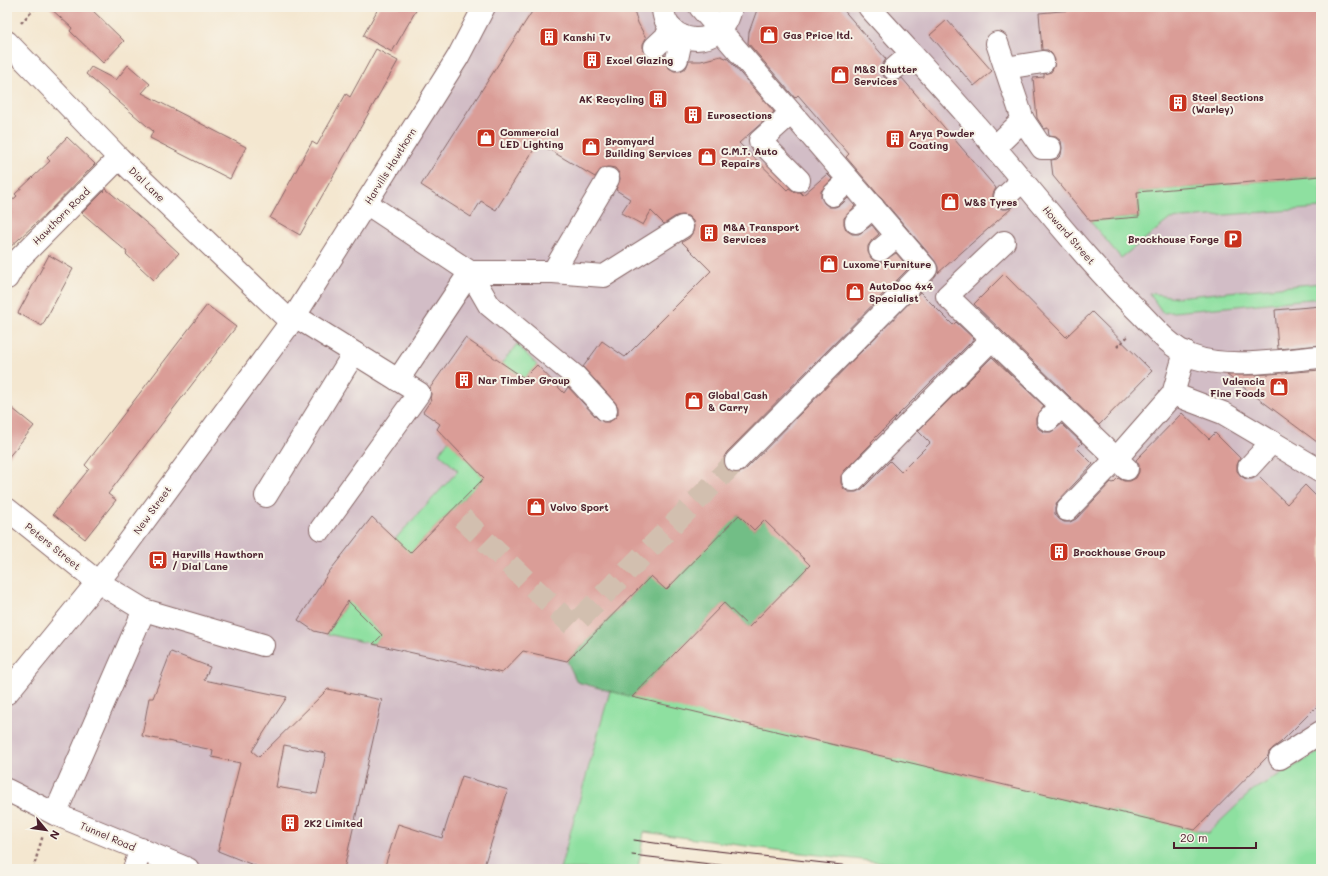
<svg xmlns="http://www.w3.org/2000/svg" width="1328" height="876" viewBox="0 0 1328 876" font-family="Mali,sans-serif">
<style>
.industrial{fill:#d2bdc6}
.green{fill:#8ee0a0;stroke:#6c8066}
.forest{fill:#72be86;stroke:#5e6e58}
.building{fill:#da9d97;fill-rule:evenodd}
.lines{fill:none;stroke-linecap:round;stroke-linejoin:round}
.minor-tunnel{stroke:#d2bfaf;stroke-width:22;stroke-dasharray:22 11;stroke-linecap:butt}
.minor-casing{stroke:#866565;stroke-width:24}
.path{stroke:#866565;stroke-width:2.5;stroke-dasharray:3 3;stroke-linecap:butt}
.minor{stroke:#fff;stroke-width:22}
.tram{stroke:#4a1f2b;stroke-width:1}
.labels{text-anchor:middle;stroke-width:4;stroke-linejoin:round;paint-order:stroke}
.poi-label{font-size:10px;font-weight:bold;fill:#4a1f2b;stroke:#f7f3e8;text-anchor:start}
.street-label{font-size:10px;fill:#4a1f2b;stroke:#f7f3e8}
</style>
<rect width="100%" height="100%" fill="#f7f3e8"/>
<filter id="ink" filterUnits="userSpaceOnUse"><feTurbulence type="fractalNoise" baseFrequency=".025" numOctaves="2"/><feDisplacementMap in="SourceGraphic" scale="8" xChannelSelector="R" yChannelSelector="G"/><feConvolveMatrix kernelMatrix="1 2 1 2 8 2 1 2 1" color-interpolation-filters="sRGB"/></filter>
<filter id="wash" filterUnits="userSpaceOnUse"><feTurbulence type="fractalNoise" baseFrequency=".012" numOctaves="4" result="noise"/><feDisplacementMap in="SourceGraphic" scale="16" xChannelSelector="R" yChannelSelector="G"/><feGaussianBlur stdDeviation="0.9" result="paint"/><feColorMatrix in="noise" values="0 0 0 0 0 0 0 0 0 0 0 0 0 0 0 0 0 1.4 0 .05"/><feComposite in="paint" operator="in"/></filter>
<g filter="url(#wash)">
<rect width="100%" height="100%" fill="#f4e7d0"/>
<path class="industrial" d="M 484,7 L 1321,7 L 1321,751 L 1253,790 L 1208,833 L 610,692 L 560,869 L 188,869 L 7,790 L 7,693 L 291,322 Z"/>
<g class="green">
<path d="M 1321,176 L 1321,208 L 1170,219 L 1121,258 L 1090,221 L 1139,217 L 1137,192 Z"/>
<path d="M 1321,283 L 1321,298 L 1163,313 L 1149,293 L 1176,297 Z"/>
<path d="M 517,344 L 537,365 L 455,447 L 484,478 L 356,608 L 382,635 L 373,644 L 327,634 L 354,592 L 395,539 L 458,471 L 439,453 L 444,447 L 502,363 Z"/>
<path d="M 610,691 L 1208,833 L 1253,790 L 1321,751 L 1321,869 L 941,869 L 775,850 L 644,832 L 638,869 L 560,869 Z"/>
</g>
<path class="forest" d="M 779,505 L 810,565 L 749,627 L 724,603 L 632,697 L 577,682 L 567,661 L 651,576 L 739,515 L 754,530 Z"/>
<g id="blocks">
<g class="building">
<path d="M 49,7 L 89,7 L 124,41 L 103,63 L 70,31 L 72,28 Z"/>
<path d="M 379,7 L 418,7 L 392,52 L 363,36 Z"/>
<path d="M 535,7 L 633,7 L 638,23 L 646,38 L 643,44 L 643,50 L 646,55 L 651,59 L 658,59 L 665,55 L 665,63 L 669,68 L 674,71 L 680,71 L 686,68 L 689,61 L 701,61 L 721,56 L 728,59 L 774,112 L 739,143 L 787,190 L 789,188 L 795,192 L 800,192 L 803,195 L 827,174 L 832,179 L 821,191 L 821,197 L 824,203 L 829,207 L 835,207 L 842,204 L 848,198 L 855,206 L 844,218 L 844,224 L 846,230 L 852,234 L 859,234 L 872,225 L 879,234 L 872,240 L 868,246 L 868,252 L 871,258 L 876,262 L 882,262 L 896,253 L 909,268 L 727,452 L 724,457 L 724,464 L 728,470 L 733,473 L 739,473 L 745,470 L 920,292 L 953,325 L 956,322 L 974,339 L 871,442 L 872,443 L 844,471 L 841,476 L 841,483 L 844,489 L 849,492 L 856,492 L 862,489 L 890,461 L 901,472 L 930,443 L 918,431 L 992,357 L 1044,406 L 1036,418 L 1036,424 L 1039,429 L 1045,432 L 1051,432 L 1062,424 L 1082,443 L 1077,448 L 1093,464 L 1058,501 L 1055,507 L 1055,514 L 1059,519 L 1064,522 L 1070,522 L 1076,519 L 1111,482 L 1113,483 L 1118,478 L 1124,481 L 1130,481 L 1136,478 L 1139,472 L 1139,465 L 1136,460 L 1182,413 L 1209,439 L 1215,433 L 1240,458 L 1237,465 L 1237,471 L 1241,476 L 1246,479 L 1252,479 L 1258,476 L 1287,504 L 1305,485 L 1321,501 L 1321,702 L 1281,742 L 1273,748 L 1269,752 L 1268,756 L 1195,830 L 632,697 L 724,603 L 749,627 L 810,565 L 764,520 L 754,530 L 739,515 L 666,590 L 651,576 L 567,661 L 523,651 L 502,673 L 373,644 L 382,635 L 348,601 L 327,634 L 314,631 L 298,620 L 329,572 L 372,517 L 410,553 L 484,478 L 437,429 L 440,424 L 423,412 L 431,400 L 430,399 L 431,394 L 430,388 L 465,338 L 524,378 L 537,365 L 564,393 L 568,387 L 597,418 L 603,422 L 609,422 L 614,419 L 618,414 L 618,407 L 615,402 L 583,367 L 602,341 L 625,357 L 711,271 L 682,242 L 689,238 L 693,232 L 694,226 L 693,221 L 688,216 L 682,215 L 676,216 L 664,224 L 651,211 L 643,225 L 621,213 L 630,199 L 616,190 L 620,179 L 619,173 L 615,168 L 609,167 L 602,168 L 595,177 L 538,143 L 496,210 L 481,201 L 471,217 L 421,185 Z"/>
<path d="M 758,7 L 841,7 L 886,59 L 882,65 L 882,72 L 884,77 L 890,81 L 897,81 L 902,78 L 996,188 L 993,194 L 993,199 L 996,205 L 1002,209 L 1007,209 L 1013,207 L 938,273 L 938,267 L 935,261 L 846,157 L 849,154 L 798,95 L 795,98 L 748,43 L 749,32 Z"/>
<path d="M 1106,7 L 1321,7 L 1321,176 L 1137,192 L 1139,217 L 1090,221 L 1053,176 L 1051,160 L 1057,159 L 1061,155 L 1062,148 L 1061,141 L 1056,137 L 1049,136 L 1048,128 L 1044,129 L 1037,118 L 1033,78 L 1044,77 L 1044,74 L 1051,72 L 1054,67 L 1055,60 L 1052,54 L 1048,50 L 1042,50 L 1039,13 Z"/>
<path d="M 947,20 L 992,71 L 974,86 L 930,35 Z"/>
<path d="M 376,49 L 398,61 L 300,235 L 270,218 L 312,142 L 317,145 L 346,94 L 350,97 Z"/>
<path d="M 128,65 L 150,84 L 142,93 L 246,147 L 230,179 L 150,138 L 153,131 L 86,74 L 91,67 L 116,80 Z"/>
<path d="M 67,137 L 95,164 L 46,214 L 7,250 L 7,205 L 17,196 L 15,194 L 50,161 L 47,158 Z"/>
<path d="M 106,189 L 151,227 L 179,253 L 154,280 L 126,254 L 127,252 L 82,213 Z"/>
<path d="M 49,255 L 73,269 L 42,326 L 18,313 Z"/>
<path d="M 1004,274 L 1066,337 L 1092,312 L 1152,371 L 1099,425 L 974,304 Z"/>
<path d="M 207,305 L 236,327 L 108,494 L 116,500 L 85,539 L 53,514 L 89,469 L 85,465 Z"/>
<path d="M 1321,306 L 1321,345 L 1278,349 L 1275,310 Z"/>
<path d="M 1321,370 L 1321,445 L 1227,375 L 1256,375 Z"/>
<path d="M 7,404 L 34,426 L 7,459 Z"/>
<path d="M 171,652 L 210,667 L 204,680 L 287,697 L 252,751 L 259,757 L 328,689 L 382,700 L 344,869 L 263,869 L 218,851 L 240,763 L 212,757 L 213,750 L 142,736 L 149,698 L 153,698 ZM 284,745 L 326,753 L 317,794 L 276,787 Z"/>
<path d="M 462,776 L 508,790 L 483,869 L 384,869 L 398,824 L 442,838 Z"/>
</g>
</g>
</g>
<g filter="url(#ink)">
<use href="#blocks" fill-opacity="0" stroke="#866565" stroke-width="1"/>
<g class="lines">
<path class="minor-tunnel" d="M 462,518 L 573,626 L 736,461"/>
<defs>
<g id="minor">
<path d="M 663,7 C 663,46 724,53 731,7"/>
<path d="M 700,7 L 926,269 L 736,461"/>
<path d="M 869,7 C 911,54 955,99 995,148 C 1043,204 1088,263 1142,315 C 1156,330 1172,348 1191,356 C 1226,370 1283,360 1321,357"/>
<path d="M 7,42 L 119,158 L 291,322"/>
<path d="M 997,43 L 1023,120"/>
<path d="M 655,47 L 673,30"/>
<path d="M 677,59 L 682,36"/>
<path d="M 1006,68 L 1043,62"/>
<path d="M 894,69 L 911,54"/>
<path d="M 791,113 L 760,141 L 799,180"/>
<path d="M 995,147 L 1023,120 L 1042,148 L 1050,148"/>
<path d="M 833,195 L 849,180"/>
<path d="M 1005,197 L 1022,181"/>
<path d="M 366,203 L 470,272 L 398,380"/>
<path d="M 856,222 L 873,207"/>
<path d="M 1004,242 L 947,296 L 1127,469"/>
<path d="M 880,250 L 897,236"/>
<path d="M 553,272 L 604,276 L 682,227"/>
<path d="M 7,278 L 16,262 L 119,158"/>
<path d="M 295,316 L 419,393 L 321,529"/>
<path d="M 1173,394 L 1223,413 L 1321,471"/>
<path d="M 606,410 L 575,376 L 489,305 L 470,272 L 553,272 L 608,179"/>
<path d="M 1048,420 L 1061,406"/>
<path d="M 1249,467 L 1272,442"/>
<path d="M 853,480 L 992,339"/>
<path d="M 266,496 L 354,353"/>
<path d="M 7,509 L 98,582 L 144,610 L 263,645"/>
<path d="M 1067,510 L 1116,459 L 1173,394 L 1185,352"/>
<path d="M 7,693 L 114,562 L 291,322 L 458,57 L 484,7"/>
<path d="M 1280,758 L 1321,732"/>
<path d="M 7,790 L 55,814 L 188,869"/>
<path d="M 55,814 L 144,610"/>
<path d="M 134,869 L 141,849"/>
</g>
</defs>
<use href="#minor" class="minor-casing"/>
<g class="path">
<path d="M 21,23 L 36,7"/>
<path d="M 1117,347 L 1128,336"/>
<path d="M 33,869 L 43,835"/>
</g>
<use href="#minor" class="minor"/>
<g class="tram">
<path d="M 634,840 L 682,847 L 877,869"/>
<path d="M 632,855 L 754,869"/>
</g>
</g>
</g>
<defs>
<symbol id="shop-square" viewBox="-11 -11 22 22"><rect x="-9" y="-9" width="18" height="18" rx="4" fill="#c8321e" stroke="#f7f3e8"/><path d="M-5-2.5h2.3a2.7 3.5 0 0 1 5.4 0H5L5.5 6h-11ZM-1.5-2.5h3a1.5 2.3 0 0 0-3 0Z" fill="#fff"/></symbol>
<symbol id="building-square" viewBox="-11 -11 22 22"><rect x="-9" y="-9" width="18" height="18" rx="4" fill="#c8321e" stroke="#f7f3e8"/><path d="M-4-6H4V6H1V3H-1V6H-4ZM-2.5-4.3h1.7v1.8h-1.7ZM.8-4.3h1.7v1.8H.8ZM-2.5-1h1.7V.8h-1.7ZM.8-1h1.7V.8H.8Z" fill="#fff"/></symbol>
<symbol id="parking-square" viewBox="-11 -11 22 22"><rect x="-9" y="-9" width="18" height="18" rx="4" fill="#c8321e" stroke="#f7f3e8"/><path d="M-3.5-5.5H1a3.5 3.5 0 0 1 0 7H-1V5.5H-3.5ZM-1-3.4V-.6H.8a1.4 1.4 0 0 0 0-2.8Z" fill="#fff"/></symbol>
<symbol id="bus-square" viewBox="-11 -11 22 22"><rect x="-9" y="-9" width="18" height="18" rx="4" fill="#c8321e" stroke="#f7f3e8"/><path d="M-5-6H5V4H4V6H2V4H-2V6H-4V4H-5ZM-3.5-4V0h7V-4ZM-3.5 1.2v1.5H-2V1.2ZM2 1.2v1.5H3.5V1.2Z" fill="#fff"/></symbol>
</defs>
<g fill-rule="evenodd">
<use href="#shop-square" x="758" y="24" width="22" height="22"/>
<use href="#building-square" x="538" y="26" width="22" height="22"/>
<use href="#building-square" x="581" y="49" width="22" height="22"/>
<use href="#shop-square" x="829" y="64" width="22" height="22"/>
<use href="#building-square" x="647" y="88" width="22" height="22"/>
<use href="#building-square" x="1167" y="92" width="22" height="22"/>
<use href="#building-square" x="682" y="104" width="22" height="22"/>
<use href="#shop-square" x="475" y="127" width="22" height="22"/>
<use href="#building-square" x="884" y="128" width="22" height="22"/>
<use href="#shop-square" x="580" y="136" width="22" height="22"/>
<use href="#shop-square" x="696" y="146" width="22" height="22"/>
<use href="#shop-square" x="939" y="191" width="22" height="22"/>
<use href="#building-square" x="698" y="222" width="22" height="22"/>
<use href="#parking-square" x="1222" y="228" width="22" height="22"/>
<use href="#shop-square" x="818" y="253" width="22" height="22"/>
<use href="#shop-square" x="844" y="281" width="22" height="22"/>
<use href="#building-square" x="453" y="369" width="22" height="22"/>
<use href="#shop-square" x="1268" y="376" width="22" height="22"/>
<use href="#shop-square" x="683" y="390" width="22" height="22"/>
<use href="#shop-square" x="525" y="496" width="22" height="22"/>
<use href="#building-square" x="1048" y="541" width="22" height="22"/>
<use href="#bus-square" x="147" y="549" width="22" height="22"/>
<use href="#building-square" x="279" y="812" width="22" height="22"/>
</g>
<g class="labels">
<g class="poi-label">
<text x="783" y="39">Gas Price ltd.</text>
<text x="563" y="41">Kanshi Tv</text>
<text x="606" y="64">Excel Glazing</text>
<text x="854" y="73">M&amp;S Shutter<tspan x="854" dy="12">Services</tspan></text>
<text x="1192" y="101">Steel Sections<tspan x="1192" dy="12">(Warley)</tspan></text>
<text x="644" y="103" text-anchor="end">AK Recycling</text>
<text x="707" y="119">Eurosections</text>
<text x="500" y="136">Commercial<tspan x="500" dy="12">LED Lighting</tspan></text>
<text x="909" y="137">Arya Powder<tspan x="909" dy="12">Coating</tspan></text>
<text x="605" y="145">Bromyard<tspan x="605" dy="12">Building Services</tspan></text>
<text x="721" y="155">C.M.T. Auto<tspan x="721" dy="12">Repairs</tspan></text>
<text x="964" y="206">W&amp;S Tyres</text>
<text x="723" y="231">M&amp;A Transport<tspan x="723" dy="12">Services</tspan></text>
<text x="1219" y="243" text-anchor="end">Brockhouse Forge</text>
<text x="843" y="268">Luxome Furniture</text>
<text x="869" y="290">AutoDoc 4x4<tspan x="869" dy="12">Specialist</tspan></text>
<text x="478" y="384">Nar Timber Group</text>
<text x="1265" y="385" text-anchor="end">Valencia<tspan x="1265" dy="12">Fine Foods</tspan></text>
<text x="708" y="399">Global Cash<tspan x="708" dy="12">&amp; Carry</tspan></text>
<text x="550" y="511">Volvo Sport</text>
<text x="1073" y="556">Brockhouse Group</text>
<text x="172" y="558">Harvills Hawthorn<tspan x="172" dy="12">/ Dial Lane</tspan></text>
<text x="304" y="827">2K2 Limited</text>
</g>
<g class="street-label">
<text transform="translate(390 166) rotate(-58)" y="4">Harvills Hawthorn</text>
<text transform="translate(147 184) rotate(44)" y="4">Dial Lane</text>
<text transform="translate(61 216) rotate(-45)" y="4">Hawthorn Road</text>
<text transform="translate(1069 235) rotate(49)" y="4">Howard Street</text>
<text transform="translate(152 510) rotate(-54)" y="4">New Street</text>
<text transform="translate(53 546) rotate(39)" y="4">Peters Street</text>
<text transform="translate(108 836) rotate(23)" y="4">Tunnel Road</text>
</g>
</g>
<rect width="1328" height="876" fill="none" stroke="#f7f3e8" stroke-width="24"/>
<g transform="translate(46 830) rotate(119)" stroke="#f7f3e8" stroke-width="3" paint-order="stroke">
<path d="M0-3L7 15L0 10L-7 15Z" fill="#4a1f2b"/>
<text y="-6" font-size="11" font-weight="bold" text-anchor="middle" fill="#4a1f2b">N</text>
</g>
<path d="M1174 842v6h82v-6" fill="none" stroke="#4a1f2b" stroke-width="2"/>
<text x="1180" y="842" font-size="12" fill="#4a1f2b" stroke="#f7f3e8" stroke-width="3" paint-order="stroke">20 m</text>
</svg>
